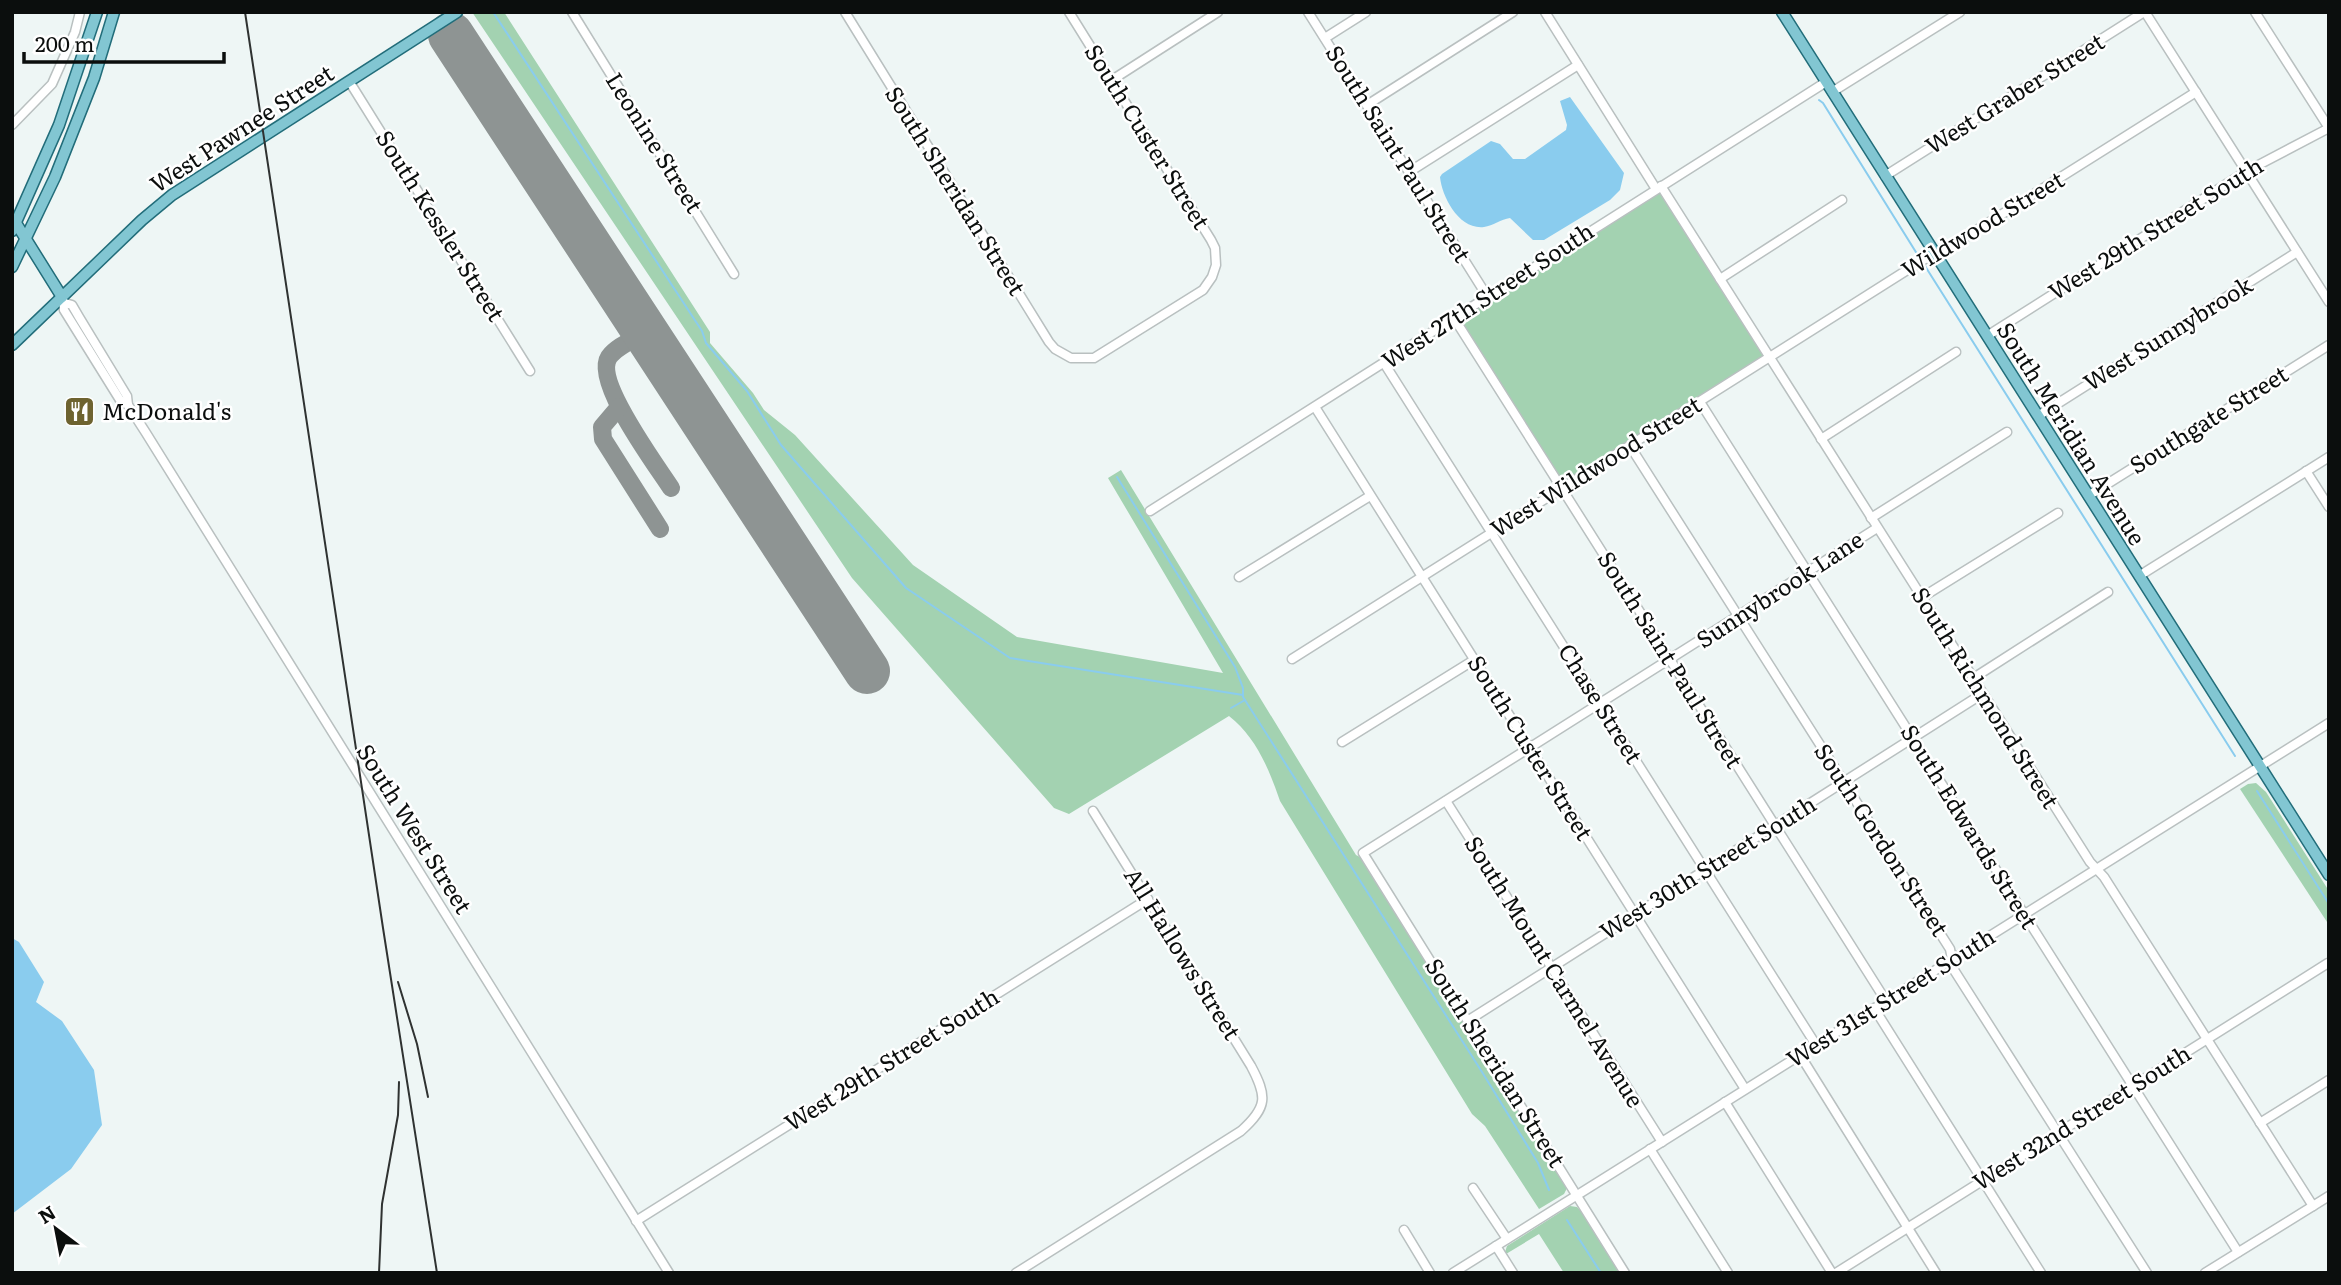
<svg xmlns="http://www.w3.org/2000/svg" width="2341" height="1285" viewBox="0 0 2341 1285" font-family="Literata,serif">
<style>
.green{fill:#a3d2b1}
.water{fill:#8accee}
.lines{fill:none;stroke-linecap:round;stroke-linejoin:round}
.stream{stroke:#8accee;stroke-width:2}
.taxiway{stroke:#8e9493;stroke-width:18}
.runway{stroke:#8e9493;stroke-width:46}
.minor-casing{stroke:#b9c0c0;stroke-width:11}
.major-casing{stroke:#226d7a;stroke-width:13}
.minor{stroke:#fff;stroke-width:8}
.major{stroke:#82c6d2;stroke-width:10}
.rail{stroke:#2f3231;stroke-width:2}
.labels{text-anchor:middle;stroke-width:5;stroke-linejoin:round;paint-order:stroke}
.street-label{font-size:23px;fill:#0b0e0d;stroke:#fff}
.poi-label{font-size:23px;fill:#0b0e0d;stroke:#fff;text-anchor:start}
</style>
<rect width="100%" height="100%" fill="#eef6f5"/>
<g class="green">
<path d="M 472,12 L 504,12 L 710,332 L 710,343 L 753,393 L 764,410 L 795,435 L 913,565 L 1017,637 L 1223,673 L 1108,478 L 1121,470 L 1356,855 L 1360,857 L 1564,1183 L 1567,1188 L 1564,1194 L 1539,1209 L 1485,1126 L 1472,1114 L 1280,801 C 1269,769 1256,737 1229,716 L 1069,814 L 1054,808 L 852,578 Z"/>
<path d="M 1661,186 L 1770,358 L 1562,489 L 1454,318 Z"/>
<path d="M 2256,783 L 2266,792 L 2329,891 L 2329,925 L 2240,789 L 2248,784 Z"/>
<path d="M 1570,1206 L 1577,1207 L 1581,1211 L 1620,1273 L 1564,1273 L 1539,1234 L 1506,1254 L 1505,1252 L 1507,1246 Z"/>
</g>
<g class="water">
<path d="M 1570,97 L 1624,173 L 1620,190 L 1610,200 L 1544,240 L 1533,240 L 1510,218 C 1501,219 1493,226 1484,227 C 1459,230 1442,197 1440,177 L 1442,174 L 1491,141 L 1500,144 L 1513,159 L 1525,159 L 1566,130 L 1567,125 L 1560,101 Z"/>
<path d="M 12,938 L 19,942 L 44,982 L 36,1002 L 62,1021 L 94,1070 L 102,1125 L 71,1169 L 12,1214 Z"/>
</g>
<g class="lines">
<g class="stream">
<path d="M 493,12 L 702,331 L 706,343 L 747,391 L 781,445 L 906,588 L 1010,658 L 1243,695"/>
<path d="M 1819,100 L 1823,103 L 1919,257"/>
<path d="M 1925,266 L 2235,756"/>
<path d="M 1117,477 L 1235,667 L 1243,688 L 1243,697 L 1482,1072 L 1538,1163 L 1549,1190"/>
<path d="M 1231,708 L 1245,700"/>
<path d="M 2257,791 L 2329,904"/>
<path d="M 1567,1220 L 1601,1273"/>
</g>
<g class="taxiway">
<path d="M 646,332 C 635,339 617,346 609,357 C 593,381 657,466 671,488"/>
<path d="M 619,407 L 602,427 L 603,439 L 660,529"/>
</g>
<path class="runway" d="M 451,35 L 867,671"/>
<defs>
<g id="minor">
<path d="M 572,12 L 734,274"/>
<path d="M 845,12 L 1049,342 L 1055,349 L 1071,358 L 1094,358 L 1203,290 L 1212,277 L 1216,265 L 1215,248 L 1211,240 L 1069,12"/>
<path d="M 1308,12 L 1487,296"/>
<path d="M 1545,12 L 1656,189"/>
<path d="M 2145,12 L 2329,302"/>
<path d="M 2255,12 L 2329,128"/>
<path d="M 1325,38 L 1366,12"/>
<path d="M 1112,80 L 1218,12"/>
<path d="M 349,81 L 530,371"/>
<path d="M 1832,92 L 1960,12"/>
<path d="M 1367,105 L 1513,12"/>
<path d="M 12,125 L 52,84 L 75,32 L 80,12"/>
<path d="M 1409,172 L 1578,65"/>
<path d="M 1885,176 L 2144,12"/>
<path d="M 1661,186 L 2090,862 L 2104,877 L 2313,1206"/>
<path d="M 1720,279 L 1842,200"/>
<path d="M 63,300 L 64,310 L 120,400 L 128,405"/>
<path d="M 65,303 L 72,305 L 79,317 L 127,396 L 128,405 L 146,433 L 669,1273"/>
<path d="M 1454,318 L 1886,1001"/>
<path d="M 1987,336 L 2247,171 L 2329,128"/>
<path d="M 1384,363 L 1816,1045"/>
<path d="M 1700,402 L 2238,1252"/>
<path d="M 1315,407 L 1745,1089"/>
<path d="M 2038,416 L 2297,252"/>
<path d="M 1821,439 L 1956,352"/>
<path d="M 1630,446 L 1950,949 L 1954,970 L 2147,1273"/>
<path d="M 2306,471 L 2329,507"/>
<path d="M 2088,496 L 2329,345"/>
<path d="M 1150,511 L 1826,82"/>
<path d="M 1871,518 L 2007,432"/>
<path d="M 2139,576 L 2329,457"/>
<path d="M 1239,577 L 1370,496"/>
<path d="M 1921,598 L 2058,513"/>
<path d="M 1292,659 L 1923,260 L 1945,250 L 2196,92"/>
<path d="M 1972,679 L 2108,592"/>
<path d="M 1342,742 L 1474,660"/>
<path d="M 1446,801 L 1662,1142"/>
<path d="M 1874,1008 L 2041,1273"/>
<path d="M 1469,1020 L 1982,694"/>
<path d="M 1800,1055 L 1936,1273"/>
<path d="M 1725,1102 L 1832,1273"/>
<path d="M 2260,1123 L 2329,1080"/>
<path d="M 1650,1149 L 1728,1273"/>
<path d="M 1473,1188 L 1507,1239"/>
<path d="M 636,1221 L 1148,899"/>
<path d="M 1404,1230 L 1430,1273"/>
<path d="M 1496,1246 L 1513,1273"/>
<path d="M 1016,1273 L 1241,1131 C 1268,1107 1267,1096 1251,1066 L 1093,811"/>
<path d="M 1453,1273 L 2329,723"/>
<path d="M 1625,1273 L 1363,853 L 1877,528"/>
<path d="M 1836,1273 L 2328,963"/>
<path d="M 2205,1273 L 2329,1196"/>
</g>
<g id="major">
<path d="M 1782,12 L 2329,875"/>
<path d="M 14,220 L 62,297"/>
<path d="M 12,231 L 59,125 L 97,12"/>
<path d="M 12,267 L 55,177 L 94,78 L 114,12"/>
<path d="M 12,345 L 142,220 L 172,195 L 457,12"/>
</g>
</defs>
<use href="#minor" class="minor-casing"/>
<use href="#major" class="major-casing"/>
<use href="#minor" class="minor"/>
<use href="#major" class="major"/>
<g class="rail">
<path d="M 245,12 L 383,928 L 437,1273"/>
<path d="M 398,982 L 417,1044 L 428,1097"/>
<path d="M 379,1273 L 382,1204 L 398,1115 L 399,1082"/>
</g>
</g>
<defs>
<symbol id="restaurant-square" viewBox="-11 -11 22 22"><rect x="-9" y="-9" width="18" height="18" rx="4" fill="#6e6330" stroke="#fff"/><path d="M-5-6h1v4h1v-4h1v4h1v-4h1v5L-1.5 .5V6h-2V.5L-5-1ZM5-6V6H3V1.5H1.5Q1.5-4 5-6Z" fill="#fff"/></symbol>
</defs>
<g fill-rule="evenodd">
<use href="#restaurant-square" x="62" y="394" width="35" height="35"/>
</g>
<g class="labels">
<g class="street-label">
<text transform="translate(2015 94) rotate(-32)" y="8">West Graber Street</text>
<text transform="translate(242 129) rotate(-33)" y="8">West Pawnee Street</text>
<text transform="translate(1147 137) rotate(58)" y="8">South Custer Street</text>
<text transform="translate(654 143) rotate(58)" y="8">Leonine Street</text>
<text transform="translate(1398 154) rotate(58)" y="8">South Saint Paul Street</text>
<text transform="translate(955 191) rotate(58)" y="8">South Sheridan Street</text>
<text transform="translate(1983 225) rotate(-31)" y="8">Wildwood Street</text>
<text transform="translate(440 226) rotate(58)" y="8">South Kessler Street</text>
<text transform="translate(2156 229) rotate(-32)" y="8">West 29th Street South</text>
<text transform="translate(1488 296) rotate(-33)" y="8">West 27th Street South</text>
<text transform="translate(2168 334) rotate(-32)" y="8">West Sunnybrook</text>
<text transform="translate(2209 420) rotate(-32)" y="8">Southgate Street</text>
<text transform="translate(2071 434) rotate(58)" y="8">South Meridian Avenue</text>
<text transform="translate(1596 467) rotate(-32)" y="8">West Wildwood Street</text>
<text transform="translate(1780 590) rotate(-33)" y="8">Sunnybrook Lane</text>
<text transform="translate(1670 660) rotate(58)" y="8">South Saint Paul Street</text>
<text transform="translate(1985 698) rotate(58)" y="8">South Richmond Street</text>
<text transform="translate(1600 704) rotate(58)" y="8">Chase Street</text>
<text transform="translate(1530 748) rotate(58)" y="8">South Custer Street</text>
<text transform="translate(1969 827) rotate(58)" y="8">South Edwards Street</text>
<text transform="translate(414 829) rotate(58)" y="8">South West Street</text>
<text transform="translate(1881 840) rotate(57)" y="8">South Gordon Street</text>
<text transform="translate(1708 868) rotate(-32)" y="8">West 30th Street South</text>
<text transform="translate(1182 954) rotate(58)" y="8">All Hallows Street</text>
<text transform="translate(1554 972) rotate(58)" y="8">South Mount Carmel Avenue</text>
<text transform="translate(1891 998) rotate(-32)" y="8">West 31st Street South</text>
<text transform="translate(892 1060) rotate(-32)" y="8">West 29th Street South</text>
<text transform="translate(1495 1063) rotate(58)" y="8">South Sheridan Street</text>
<text transform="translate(2082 1118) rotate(-32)" y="8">West 32nd Street South</text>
</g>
<g class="poi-label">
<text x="102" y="420">McDonald's</text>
</g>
</g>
<rect width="2341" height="1285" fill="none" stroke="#0b0e0d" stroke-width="28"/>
<g transform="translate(56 1229) rotate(328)" stroke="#ffffff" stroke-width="5" paint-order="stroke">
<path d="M0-5L12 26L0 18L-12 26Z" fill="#0b0e0d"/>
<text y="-10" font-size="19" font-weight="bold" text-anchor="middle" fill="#0b0e0d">N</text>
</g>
<path d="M24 52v10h200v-10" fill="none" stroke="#0b0e0d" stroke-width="3.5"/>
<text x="35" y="52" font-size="21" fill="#0b0e0d" stroke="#ffffff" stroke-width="5" paint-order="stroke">200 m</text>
</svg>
